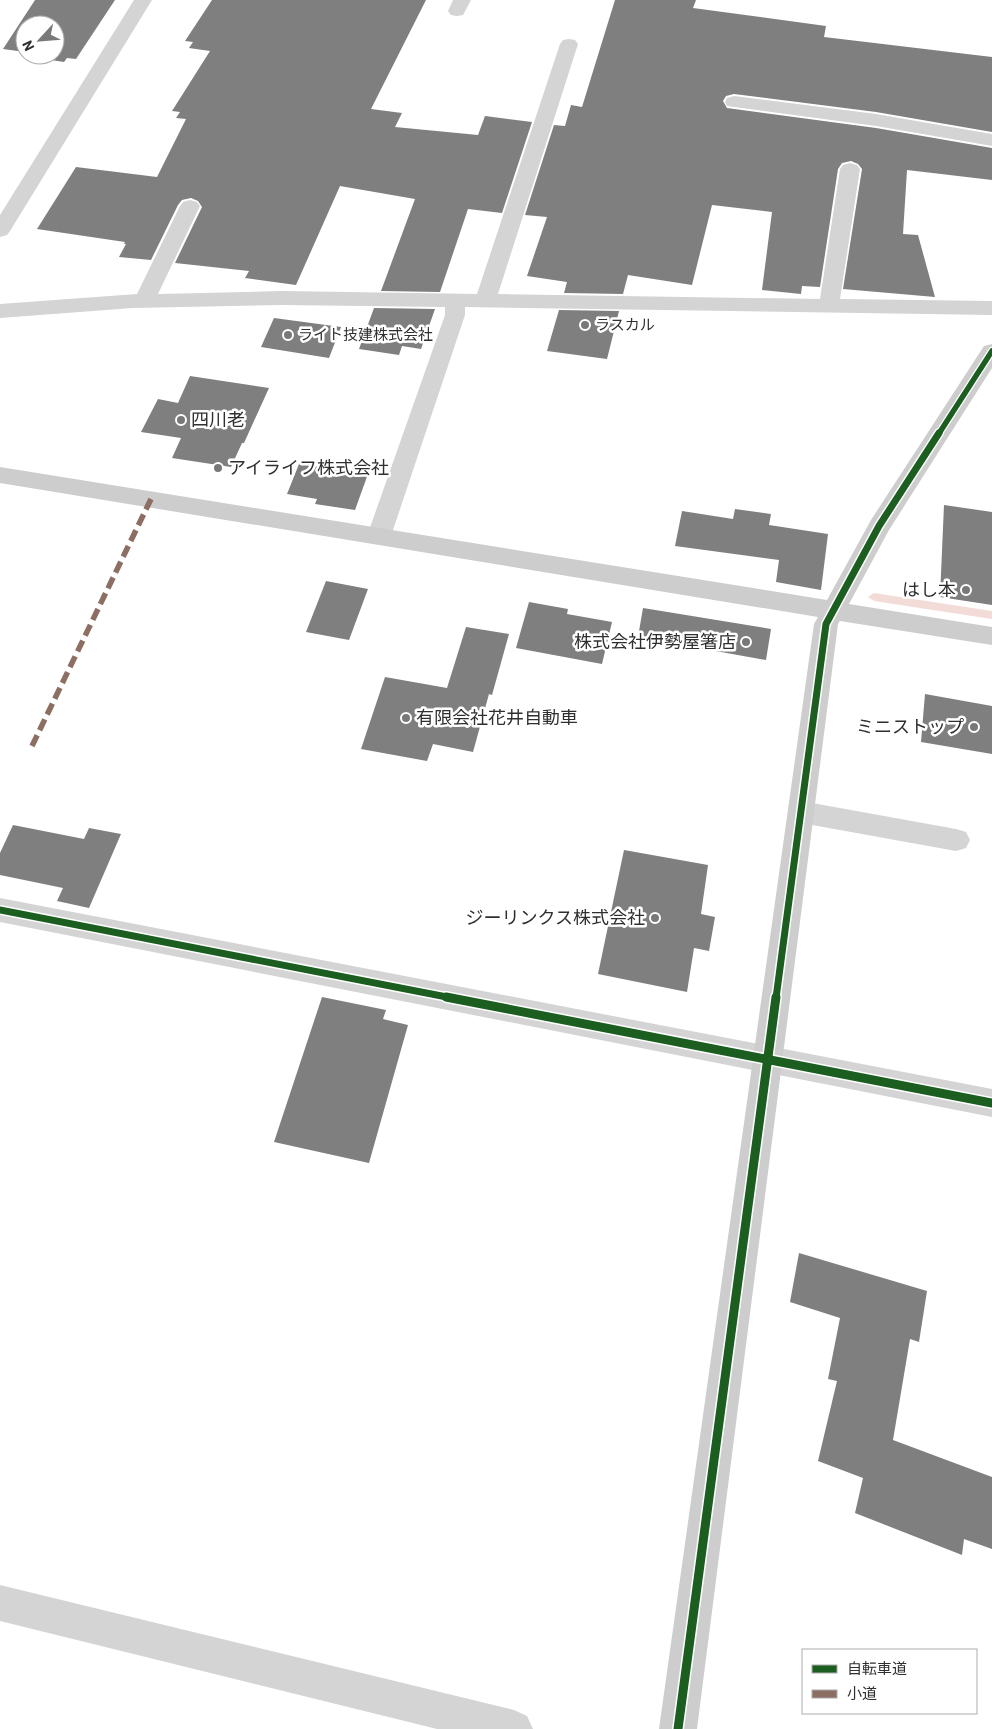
<svg xmlns="http://www.w3.org/2000/svg" width="992" height="1729" viewBox="0 0 992 1729" font-family="Barlow,'Noto Sans JP',sans-serif">
<style>
.lines{fill:none;stroke-linecap:round;stroke-linejoin:round}
.stream{fill:#f3dbd8;fill-rule:evenodd}
.building{fill:#7f7f7f}
.street{fill:#d4d4d4;fill-rule:evenodd}
.secondary{fill:#cdcdcd;fill-rule:evenodd}
.quiet{stroke:#8d6e63;stroke-width:5.5;stroke-dasharray:12 5.5;stroke-linecap:butt}
.cycleway-far2-casing{stroke:#fff;stroke-width:8}
.cycleway-far1-casing{stroke:#fff;stroke-width:10}
.cycleway-casing{stroke:#fff;stroke-width:12}
.cycleway-far2{stroke:#1b5e20;stroke-width:5.5}
.cycleway-far1{stroke:#1b5e20;stroke-width:7}
.cycleway{stroke:#1b5e20;stroke-width:9}
.poi-dot{fill:#787878;stroke:#fff;stroke-width:2}
.labels{text-anchor:middle;stroke-width:5;stroke-linejoin:round;paint-order:stroke}
.far-poi-label{font-size:15px;fill:#2f2f2f;stroke:#fff;text-anchor:start}
.poi-label{font-size:18px;fill:#2f2f2f;stroke:#fff;text-anchor:end}
</style>
<rect width="100%" height="100%" fill="#fff"/>
<g class="lines">
<path class="stream" d="M 874,593 L 992,611 L 992,619 L 874,601 L 868,597 Z"/>
</g>
<g class="building">
<path d="M 35,0 L 115,0 L 76,59 L 67,58 L 64,62 L 25,56 L 55,55 L 55,25 L 25,25 L 25,52 L 3,49 Z"/>
<path d="M 212,0 L 426,0 L 371,109 L 402,113 L 395,127 L 478,135 L 485,116 L 532,122 L 502,213 L 468,209 L 440,292 L 381,291 L 415,199 L 340,186 L 296,285 L 245,278 L 249,271 L 175,263 L 202,207 L 198,201 L 191,198 L 182,200 L 178,205 L 151,260 L 119,257 L 126,244 L 124,244 L 125,242 L 37,229 L 76,167 L 157,177 L 186,119 L 176,118 L 180,112 L 172,111 L 210,51 L 189,48 L 193,42 L 185,41 Z"/>
<path d="M 615,0 L 696,0 L 693,8 L 826,26 L 824,37 L 992,57 L 992,132 L 876,112 L 734,94 L 726,96 L 723,101 L 727,108 L 876,128 L 992,148 L 992,180 L 907,170 L 903,234 L 918,235 L 935,297 L 843,289 L 862,169 L 858,164 L 851,161 L 842,163 L 838,169 L 820,287 L 802,286 L 801,294 L 762,290 L 772,212 L 712,205 L 692,285 L 628,275 L 623,294 L 564,293 L 567,282 L 527,276 L 547,217 L 525,215 L 554,125 L 565,126 L 571,105 L 582,107 Z"/>
<path d="M 374,308 L 435,309 L 421,349 L 402,346 L 399,355 L 359,349 Z"/>
<path d="M 559,310 L 619,311 L 607,359 L 547,351 Z"/>
<path d="M 274,318 L 341,327 L 329,358 L 261,347 Z"/>
<path d="M 190,376 L 269,388 L 244,443 L 242,443 L 231,467 L 172,458 L 181,438 L 141,432 L 158,399 L 178,403 Z"/>
<path d="M 299,464 L 368,474 L 355,510 L 315,504 L 317,499 L 287,494 Z"/>
<path d="M 944,505 L 992,512 L 992,605 L 940,597 Z"/>
<path d="M 735,509 L 771,514 L 769,525 L 828,534 L 821,590 L 776,582 L 779,560 L 675,546 L 682,511 L 733,519 Z"/>
<path d="M 326,581 L 368,589 L 349,640 L 306,632 Z"/>
<path d="M 529,602 L 568,609 L 567,614 L 612,622 L 602,664 L 516,648 Z"/>
<path d="M 643,608 L 771,629 L 766,660 L 638,637 Z"/>
<path d="M 466,627 L 509,634 L 492,695 L 489,694 L 473,752 L 433,744 L 427,761 L 361,749 L 385,677 L 447,688 Z"/>
<path d="M 925,694 L 992,706 L 992,754 L 921,742 Z"/>
<path d="M 13,825 L 84,839 L 89,828 L 121,834 L 89,908 L 57,901 L 63,888 L 0,875 L 0,853 Z"/>
<path d="M 624,850 L 708,865 L 701,914 L 715,917 L 709,951 L 694,948 L 687,992 L 598,974 Z"/>
<path d="M 322,997 L 386,1010 L 383,1019 L 408,1025 L 369,1163 L 274,1142 Z"/>
<path d="M 799,1253 L 927,1291 L 919,1342 L 910,1339 L 893,1440 L 992,1477 L 992,1549 L 964,1539 L 962,1555 L 855,1513 L 863,1478 L 818,1461 L 837,1381 L 828,1379 L 840,1318 L 790,1302 Z"/>
</g>
<g class="lines">
<g class="street">
<path d="M 134,0 L 152,0 L 10,231 L 7,235 L 0,237 L 0,215 Z"/>
<path d="M 453,0 L 471,0 L 463,15 L 457,16 L 451,15 L 448,11 Z"/>
<path d="M 569,39 L 575,40 L 578,44 L 498,294 L 820,299 L 840,169 L 843,165 L 850,163 L 857,165 L 860,169 L 840,299 L 992,301 L 992,315 L 465,307 L 465,315 L 391,536 L 387,542 L 379,545 L 371,542 L 367,536 L 445,315 L 445,307 L 282,305 L 133,308 L 0,318 L 0,304 L 137,294 L 180,206 L 183,202 L 190,200 L 197,202 L 200,206 L 158,294 L 282,291 L 477,294 L 560,44 L 563,40 Z"/>
<path d="M 734,96 L 876,114 L 992,134 L 992,146 L 876,126 L 727,106 L 725,102 L 727,98 Z"/>
<path d="M 801,801 L 956,829 L 966,832 L 970,840 L 966,848 L 956,851 L 801,823 L 791,820 L 788,812 L 791,804 Z"/>
<path d="M 0,898 L 992,1089 L 992,1117 L 0,922 Z"/>
<path d="M 0,1585 L 514,1710 L 527,1716 L 533,1729 L 437,1729 L 0,1621 Z"/>
</g>
<path class="secondary" d="M 992,344 L 992,368 L 889,530 L 849,604 L 992,627 L 992,645 L 840,621 L 838,624 L 697,1729 L 659,1729 L 814,624 L 818,617 L 0,483 L 0,467 L 827,600 L 871,520 L 984,346 Z"/>
<path class="quiet" d="M 32,746 L 151,499"/>
<defs>
<path id="cycleway-far2" d="M 938,435 L 992,351"/>
<g id="cycleway-far1">
<path d="M 0,910 L 452,998"/>
<path d="M 776,998 L 826,624 L 879,526 L 939,433"/>
</g>
<g id="cycleway">
<path d="M 446,997 L 992,1103"/>
<path d="M 678,1729 L 776,997"/>
</g>
</defs>
<use href="#cycleway-far2" class="cycleway-far2-casing"/>
<use href="#cycleway-far1" class="cycleway-far1-casing"/>
<use href="#cycleway" class="cycleway-casing"/>
<use href="#cycleway-far2" class="cycleway-far2"/>
<use href="#cycleway-far1" class="cycleway-far1"/>
<use href="#cycleway" class="cycleway"/>
</g>
<g class="poi-dot">
<circle cx="585" cy="325" r="5"/>
<circle cx="288" cy="335" r="5"/>
<circle cx="181" cy="420" r="5"/>
<circle cx="218" cy="468" r="5"/>
<circle cx="966" cy="590" r="5"/>
<circle cx="746" cy="642" r="5"/>
<circle cx="406" cy="718" r="5"/>
<circle cx="974" cy="727" r="5"/>
<circle cx="655" cy="918" r="5"/>
</g>
<g class="labels">
<g class="far-poi-label">
<text x="595" y="330">ラスカル</text>
<text x="298" y="340">ライト技建株式会社</text>
</g>
<g class="poi-label">
<text x="191" y="426" text-anchor="start">四川老</text>
<text x="228" y="474" text-anchor="start">アイライフ株式会社</text>
<text x="956" y="596">はし本</text>
<text x="736" y="648">株式会社伊勢屋箸店</text>
<text x="416" y="724" text-anchor="start">有限会社花井自動車</text>
<text x="964" y="733">ミニストップ</text>
<text x="645" y="924">ジーリンクス株式会社</text>
</g>
</g>
<rect x="802" y="1649" width="175" height="65" fill="#ffffff" stroke="#acacac"/>
<rect x="812" y="1665" width="25" height="8" fill="#1b5e20" stroke="#acacac"/>
<text x="847" y="1674" font-size="15" fill="#2f2f2f">自転車道</text>
<rect x="812" y="1690" width="25" height="8" fill="#8d6e63" stroke="#acacac"/>
<text x="847" y="1699" font-size="15" fill="#2f2f2f">小道</text>
<g transform="translate(40 40) rotate(244)"><circle r="24" fill="#ffffff" stroke="#acacac"/>
<path d="M0-4L9 19L0 12L-9 19Z" fill="#787878"/>
<text y="-8" font-size="14" font-weight="bold" text-anchor="middle" fill="#2f2f2f">N</text>
</g>
</svg>
